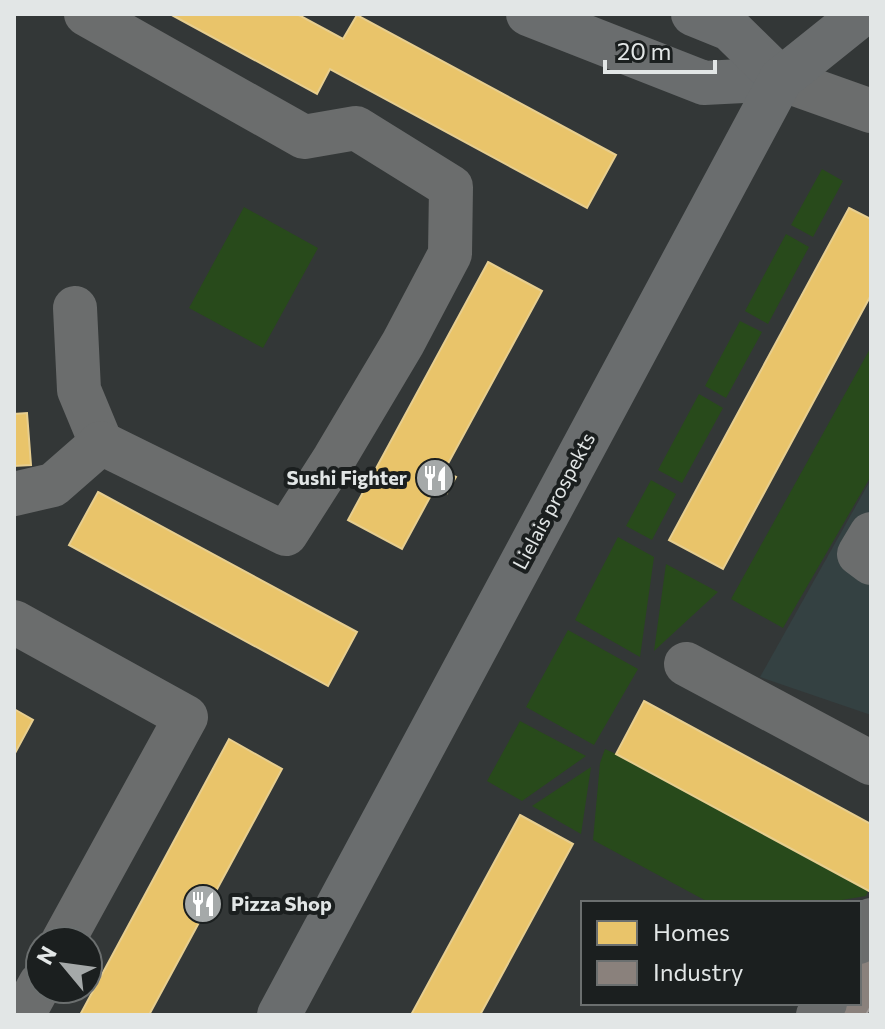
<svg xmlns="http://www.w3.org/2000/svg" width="885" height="1029" viewBox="0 0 885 1029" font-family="Commissioner,sans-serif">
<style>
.built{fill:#344142}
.green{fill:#284a1b}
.homes{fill:#e9c46a;stroke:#e7ce8f;stroke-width:2}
.industry{fill:#8a817c;stroke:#a49f9c;stroke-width:2}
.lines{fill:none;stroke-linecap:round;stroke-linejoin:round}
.minor{stroke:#6b6d6d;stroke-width:44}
.major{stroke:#6a6d6e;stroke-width:44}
.labels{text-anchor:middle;stroke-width:8;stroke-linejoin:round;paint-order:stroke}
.poi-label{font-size:20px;font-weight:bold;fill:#e2e6e6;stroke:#1b1f1f;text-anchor:end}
.street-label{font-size:20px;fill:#e2e6e6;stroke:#1b1f1f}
</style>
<rect width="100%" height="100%" fill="#333737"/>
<path class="built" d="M 871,479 L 871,715 L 760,677 Z"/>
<g class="green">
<path d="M 822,169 L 843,181 L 813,237 L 791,225 Z"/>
<path d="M 244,207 L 318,248 L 263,348 L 189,308 Z"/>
<path d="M 786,234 L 809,247 L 768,324 L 745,311 Z"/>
<path d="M 740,321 L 762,332 L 726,398 L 705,386 Z"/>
<path d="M 871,347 L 871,476 L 783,628 L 731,599 Z"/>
<path d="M 699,394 L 723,408 L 682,483 L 658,470 Z"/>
<path d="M 651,480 L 676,494 L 652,540 L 626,526 Z"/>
<path d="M 618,537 L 654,557 L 640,657 L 575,620 Z"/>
<path d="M 666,564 L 718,592 L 654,651 Z"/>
<path d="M 568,630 L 638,669 L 594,745 L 526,707 Z"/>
<path d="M 520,721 L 586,756 L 522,801 L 487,781 Z"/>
<path d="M 605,749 L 616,754 L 868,891 L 866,896 L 824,903 L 710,903 L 593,840 L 600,763 Z"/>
<path d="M 591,767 L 581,834 L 532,806 Z"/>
</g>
<g class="homes">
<path d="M 170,14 L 297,14 L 343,39 L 357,15 L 616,155 L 587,208 L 330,69 L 317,94 Z"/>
<path d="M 849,208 L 871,219 L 871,295 L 723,569 L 669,540 Z"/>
<path d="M 488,262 L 542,291 L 444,471 L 456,477 L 447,493 L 436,486 L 402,549 L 348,520 Z"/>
<path d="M 27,413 L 31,465 L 14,466 L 14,414 Z"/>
<path d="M 98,492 L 357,632 L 328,686 L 69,545 Z"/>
<path d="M 644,701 L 871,824 L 871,892 L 616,754 Z"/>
<path d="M 14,709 L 33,720 L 14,755 Z"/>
<path d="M 229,739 L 282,769 L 149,1015 L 80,1015 Z"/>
<path d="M 520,815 L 573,844 L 480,1015 L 411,1015 Z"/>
</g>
<path class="industry" d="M 871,937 L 871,1006 L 866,1015 L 828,1015 L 835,1003 L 859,1003 L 859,959 Z"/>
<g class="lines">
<g class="minor">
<path d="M 781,79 L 871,111"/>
<path d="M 75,308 L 79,390 L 101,443"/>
<path d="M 14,494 L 53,485 L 101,443 L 286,534 L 334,459 L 403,343 L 450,254 L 451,187 L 356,128 L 304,137 L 86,14"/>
<path d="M 871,534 L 859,554 L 871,563"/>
<path d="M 14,622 L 186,717 L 63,941"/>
<path d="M 686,664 L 871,763"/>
<path d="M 859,942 L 871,920"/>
<path d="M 23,1015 L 40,984"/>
<path d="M 818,1015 L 825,1003"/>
</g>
<g class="major">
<path d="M 528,14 L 704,83 L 781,79"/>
<path d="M 693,14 L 730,29 L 781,79"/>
<path d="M 279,1015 L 781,79 L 862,14"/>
</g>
</g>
<defs>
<symbol id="restaurant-disc" viewBox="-11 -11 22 22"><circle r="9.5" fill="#a5a9a9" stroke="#1b1f1f"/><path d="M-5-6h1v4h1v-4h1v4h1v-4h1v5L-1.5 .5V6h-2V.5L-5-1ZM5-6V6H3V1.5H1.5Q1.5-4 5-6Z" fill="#fff"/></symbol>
</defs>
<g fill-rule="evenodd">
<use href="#restaurant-disc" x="413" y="456" width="44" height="44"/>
<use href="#restaurant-disc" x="181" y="882" width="44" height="44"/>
</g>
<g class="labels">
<g class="poi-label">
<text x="407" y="485">Sushi Fighter</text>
<text x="231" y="911" text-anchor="start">Pizza Shop</text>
</g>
<g class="street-label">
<text transform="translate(554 501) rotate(-62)" y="7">Lielais prospekts</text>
</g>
</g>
<rect width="885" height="1029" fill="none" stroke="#e2e6e6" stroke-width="32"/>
<rect x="581" y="901" width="280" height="104" fill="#1b1f1f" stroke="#6b6f6f" stroke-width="2"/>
<rect x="597" y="921" width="40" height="24" fill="#e9c46a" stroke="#6b6f6f" stroke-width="2"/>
<text x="653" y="941" font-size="24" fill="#e2e6e6">Homes</text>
<rect x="597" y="961" width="40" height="24" fill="#8a817c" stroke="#6b6f6f" stroke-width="2"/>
<text x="653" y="981" font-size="24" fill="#e2e6e6">Industry</text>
<g transform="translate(64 965) rotate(299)"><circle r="38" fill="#1b1f1f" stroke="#6b6f6f" stroke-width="2"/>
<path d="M0-6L14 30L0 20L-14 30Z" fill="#a5a9a9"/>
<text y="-12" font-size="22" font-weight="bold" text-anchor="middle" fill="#e2e6e6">N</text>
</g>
<path d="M605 60v12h110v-12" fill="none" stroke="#e2e6e6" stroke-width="4"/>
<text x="617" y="60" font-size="24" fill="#e2e6e6" stroke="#1b1f1f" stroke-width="6" paint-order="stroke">20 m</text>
</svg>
